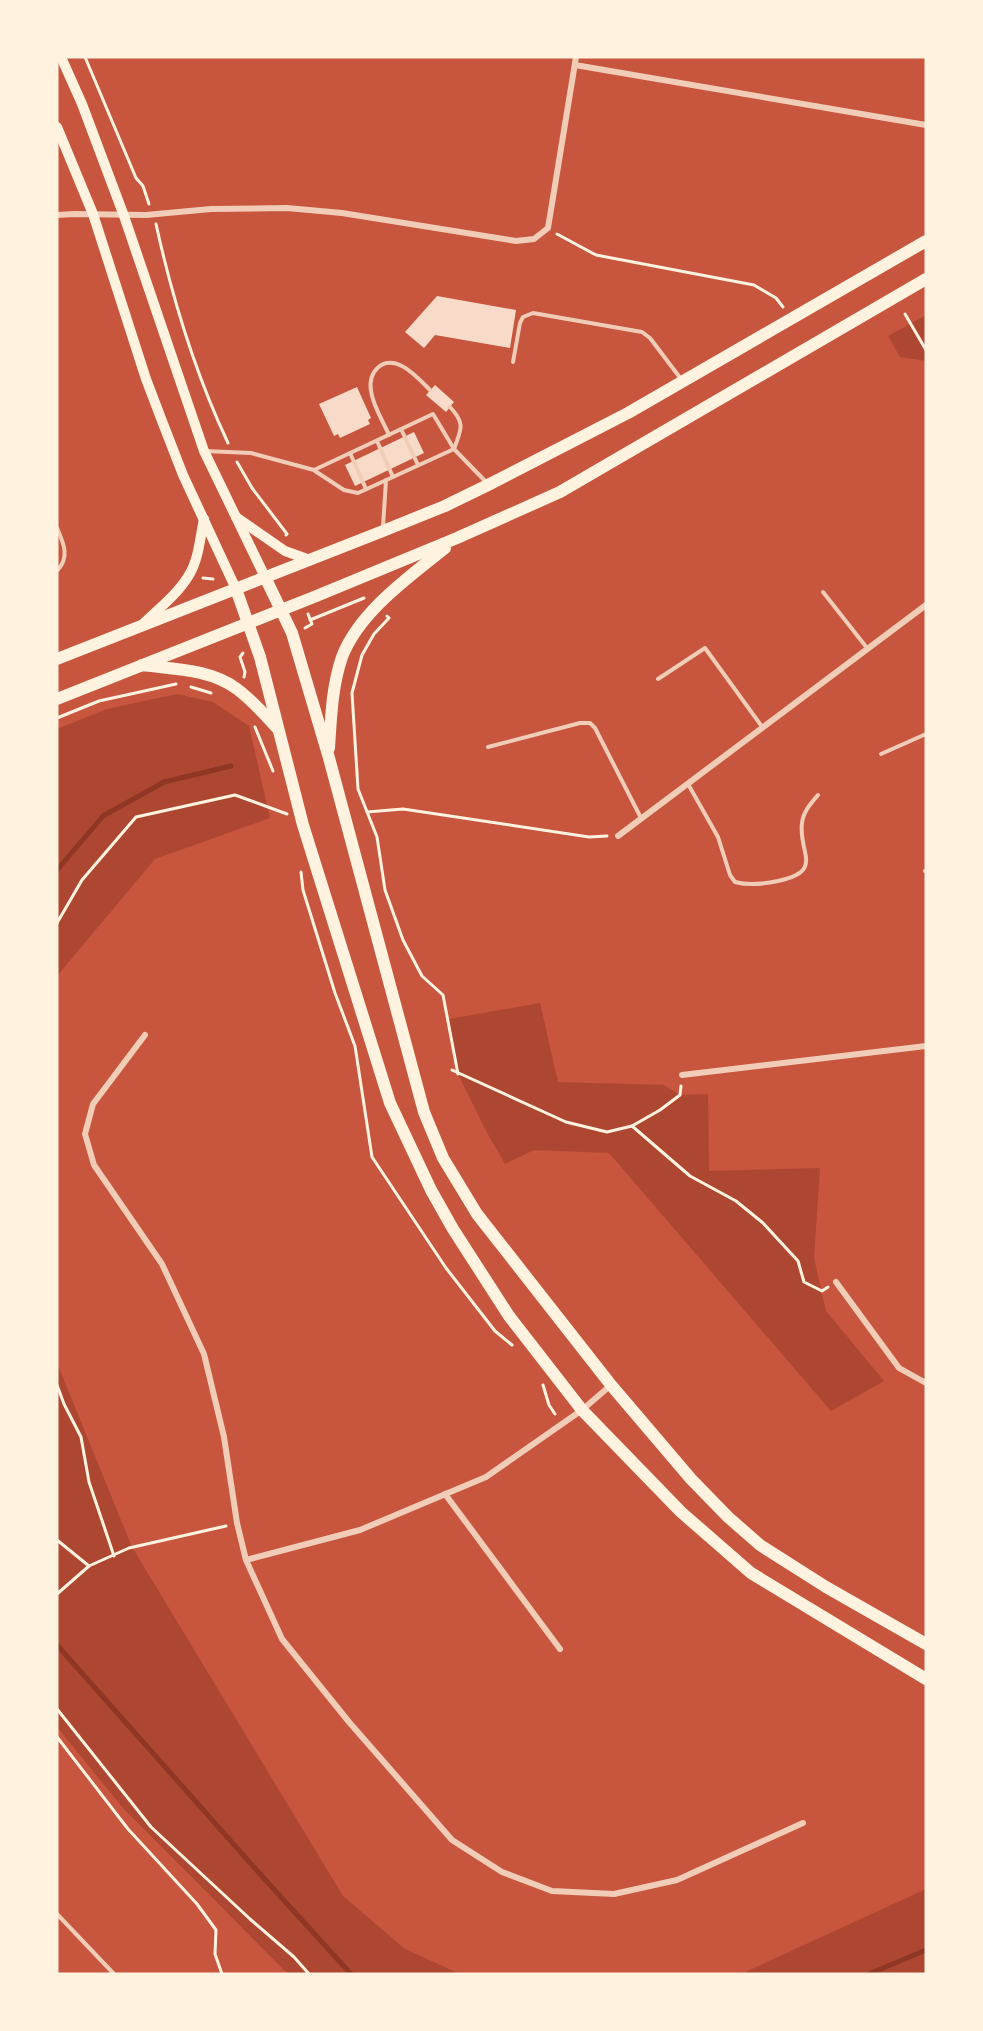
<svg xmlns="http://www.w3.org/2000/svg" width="983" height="2031" viewBox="0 0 983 2031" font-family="'PT Sans',sans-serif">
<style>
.green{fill:#ae4732}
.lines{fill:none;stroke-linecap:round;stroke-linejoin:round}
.stream{stroke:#8f3625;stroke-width:5}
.building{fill:#f7dbc8}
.path{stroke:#fff3e0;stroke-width:3}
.service{stroke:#f1ccb7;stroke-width:4}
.minor{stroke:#f1ccb7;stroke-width:6}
.secondary{stroke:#fff3e0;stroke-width:10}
.primary{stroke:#fff3e0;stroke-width:12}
</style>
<rect width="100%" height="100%" fill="#c8553d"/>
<g class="green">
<path d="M 926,315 L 926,361 L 900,357 L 888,336 Z"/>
<path d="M 177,694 L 213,702 L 249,726 L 270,818 L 155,859 L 57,976 L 57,729 L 107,709 Z"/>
<path d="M 540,1003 L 558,1082 L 664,1085 L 680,1095 L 708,1094 L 709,1171 L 820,1168 L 814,1258 L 826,1311 L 884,1381 L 831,1411 L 609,1153 L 534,1150 L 505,1164 L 485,1129 L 458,1074 L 449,1019 Z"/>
<path d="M 57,1363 L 132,1547 L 343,1896 L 405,1949 L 460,1974 L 288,1974 L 123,1808 L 57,1727 Z"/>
<path d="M 926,1889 L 926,1974 L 741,1974 Z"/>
</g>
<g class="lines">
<g class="stream">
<path d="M 57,870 L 103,816 L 164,782 L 231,766"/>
<path d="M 57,1645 L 260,1874 L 351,1974"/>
<path d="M 869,1974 L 926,1950"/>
</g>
</g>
<g class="building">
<path d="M 437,296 L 516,310 L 510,348 L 435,335 L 424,348 L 405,332 Z"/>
<path d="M 435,385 L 454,402 L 446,412 L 426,395 Z"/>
<path d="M 357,387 L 371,418 L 368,420 L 370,424 L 340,438 L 338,434 L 334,436 L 319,404 Z"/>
<path d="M 414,432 L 424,453 L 355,486 L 345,465 Z"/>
</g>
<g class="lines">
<g class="path">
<path d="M 85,57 L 136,178 L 143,186 L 149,204"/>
<path d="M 156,224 C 172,297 196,375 228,443"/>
<path d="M 557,234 L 596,255 L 754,285 L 776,298 L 783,307"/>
<path d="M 905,314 L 926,350"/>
<path d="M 237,462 L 252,488 L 287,534 L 286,535"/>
<path d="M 203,578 L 213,579"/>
<path d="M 387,616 L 389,618 L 374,634 L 362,655 L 352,693 L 358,789 L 377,837 L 385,890 L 403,940 L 422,976 L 443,995 L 458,1074"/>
<path d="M 310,620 L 364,598"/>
<path d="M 305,628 L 312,624 L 308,614"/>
<path d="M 243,653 L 240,657 L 245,672 L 244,677"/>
<path d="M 191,687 L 211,693"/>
<path d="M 57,718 L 99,701 L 176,684"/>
<path d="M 255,727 L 273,771"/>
<path d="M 367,812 L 403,809 L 589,837 L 607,836"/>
<path d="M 301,872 L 303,890 L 335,993 L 355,1046 L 372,1157 L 446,1268 L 495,1331 L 512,1345"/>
<path d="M 57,923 L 82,880 L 136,817 L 235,795 L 287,814"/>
<path d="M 452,1070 L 566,1122 L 607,1132 L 632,1126 L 660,1110 L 680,1095 L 681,1086"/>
<path d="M 632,1126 L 690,1176 L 736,1201 L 763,1223 L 798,1261 L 804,1282 L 822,1291 L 828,1287"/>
<path d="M 57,1385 L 64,1404 L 81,1437 L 89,1482 L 114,1556"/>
<path d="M 543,1385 L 549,1405 L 555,1414"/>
<path d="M 57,1540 L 89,1566 L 57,1594"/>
<path d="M 89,1566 L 129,1548 L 226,1526"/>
<path d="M 57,1709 L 151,1827 L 250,1919 L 294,1957 L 309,1974"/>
<path d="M 57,1737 L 128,1829 L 197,1904 L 216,1930 L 215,1954 L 222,1974"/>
</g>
<g class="service">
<path d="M 513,362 L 520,323 L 523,317 L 533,313 L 642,332 L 650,338 L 681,379"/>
<path d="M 401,429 L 418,465"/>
<path d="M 389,435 C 383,421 373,406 371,391 C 368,372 382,356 402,366 C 412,371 422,382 430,390"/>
<path d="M 377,441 L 393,477"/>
<path d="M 205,451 L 251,453 L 314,470 L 433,414 L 454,449 L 487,483"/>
<path d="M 350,453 L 366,489"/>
<path d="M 315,471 L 344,490 L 358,493 L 454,449 C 461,429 466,424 450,407"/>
<path d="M 383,527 L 386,480"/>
<path d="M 57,528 C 64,544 70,557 57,571"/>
<path d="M 823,592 L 867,648"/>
<path d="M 658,679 L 705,648 L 763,728"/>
<path d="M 488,747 L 580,723 L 590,723 L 595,728 L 641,818"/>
<path d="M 881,754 L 926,734"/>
<path d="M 688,784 L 718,837 L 730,875 L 735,882 C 749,886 764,884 778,881 C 825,871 798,853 802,823 C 803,812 811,803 818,795"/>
<path d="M 925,871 L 926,871"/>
<path d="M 57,1914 L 114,1974"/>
</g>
<g class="minor">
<path d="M 575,65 L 926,125"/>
<path d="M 57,215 L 74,214 L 146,215 L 211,209 L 287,208 L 342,213 L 516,241 L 534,239 L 548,228 L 576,57"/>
<path d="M 618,836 L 926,605"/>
<path d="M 145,1035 L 93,1104 L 85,1134 L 94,1165 L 162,1264 L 204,1354 L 224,1437 L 237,1523 L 246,1560 L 282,1639 L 349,1722 L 452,1840 L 502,1872 L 552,1891 L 614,1894 L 677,1880 L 803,1823"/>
<path d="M 682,1075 L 926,1046"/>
<path d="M 836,1282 L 899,1368 L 926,1383"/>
<path d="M 445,1494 L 560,1649"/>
<path d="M 246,1560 L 360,1530 L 486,1477 L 582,1410 L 611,1385"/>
</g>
<g class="secondary">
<path d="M 61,57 L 82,104 L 124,216 L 204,451 L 265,577"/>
<path d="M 57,127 L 93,214 L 146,379 L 162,421 L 183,475 L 236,589"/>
<path d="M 236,517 L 285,551 L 310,560"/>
<path d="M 143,624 C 158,609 178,594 189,575 C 199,559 200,537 204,519"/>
</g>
<g class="primary">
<path d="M 265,577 L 292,633 L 329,758 L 424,1112 L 443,1158 L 477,1214 L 611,1385 L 691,1479 L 728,1517 L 760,1545 L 826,1587 L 926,1644"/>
<path d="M 236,589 L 260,657 L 303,825 L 390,1103 L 431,1190 L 453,1229 L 509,1316 L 582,1410 L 681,1512 L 751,1573 L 926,1679"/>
<path d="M 57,659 L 383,531 L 445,506 L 488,485 L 628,413 L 926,241"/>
<path d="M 142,665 C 173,669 211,669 237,689 C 252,700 265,715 278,729"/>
<path d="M 57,699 L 314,597 L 457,538 L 560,492 L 926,279"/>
<path d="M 329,748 C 331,718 332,686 342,657 C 359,612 409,577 445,548"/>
</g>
</g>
<rect width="983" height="2031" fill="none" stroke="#fff3e0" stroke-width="117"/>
</svg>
